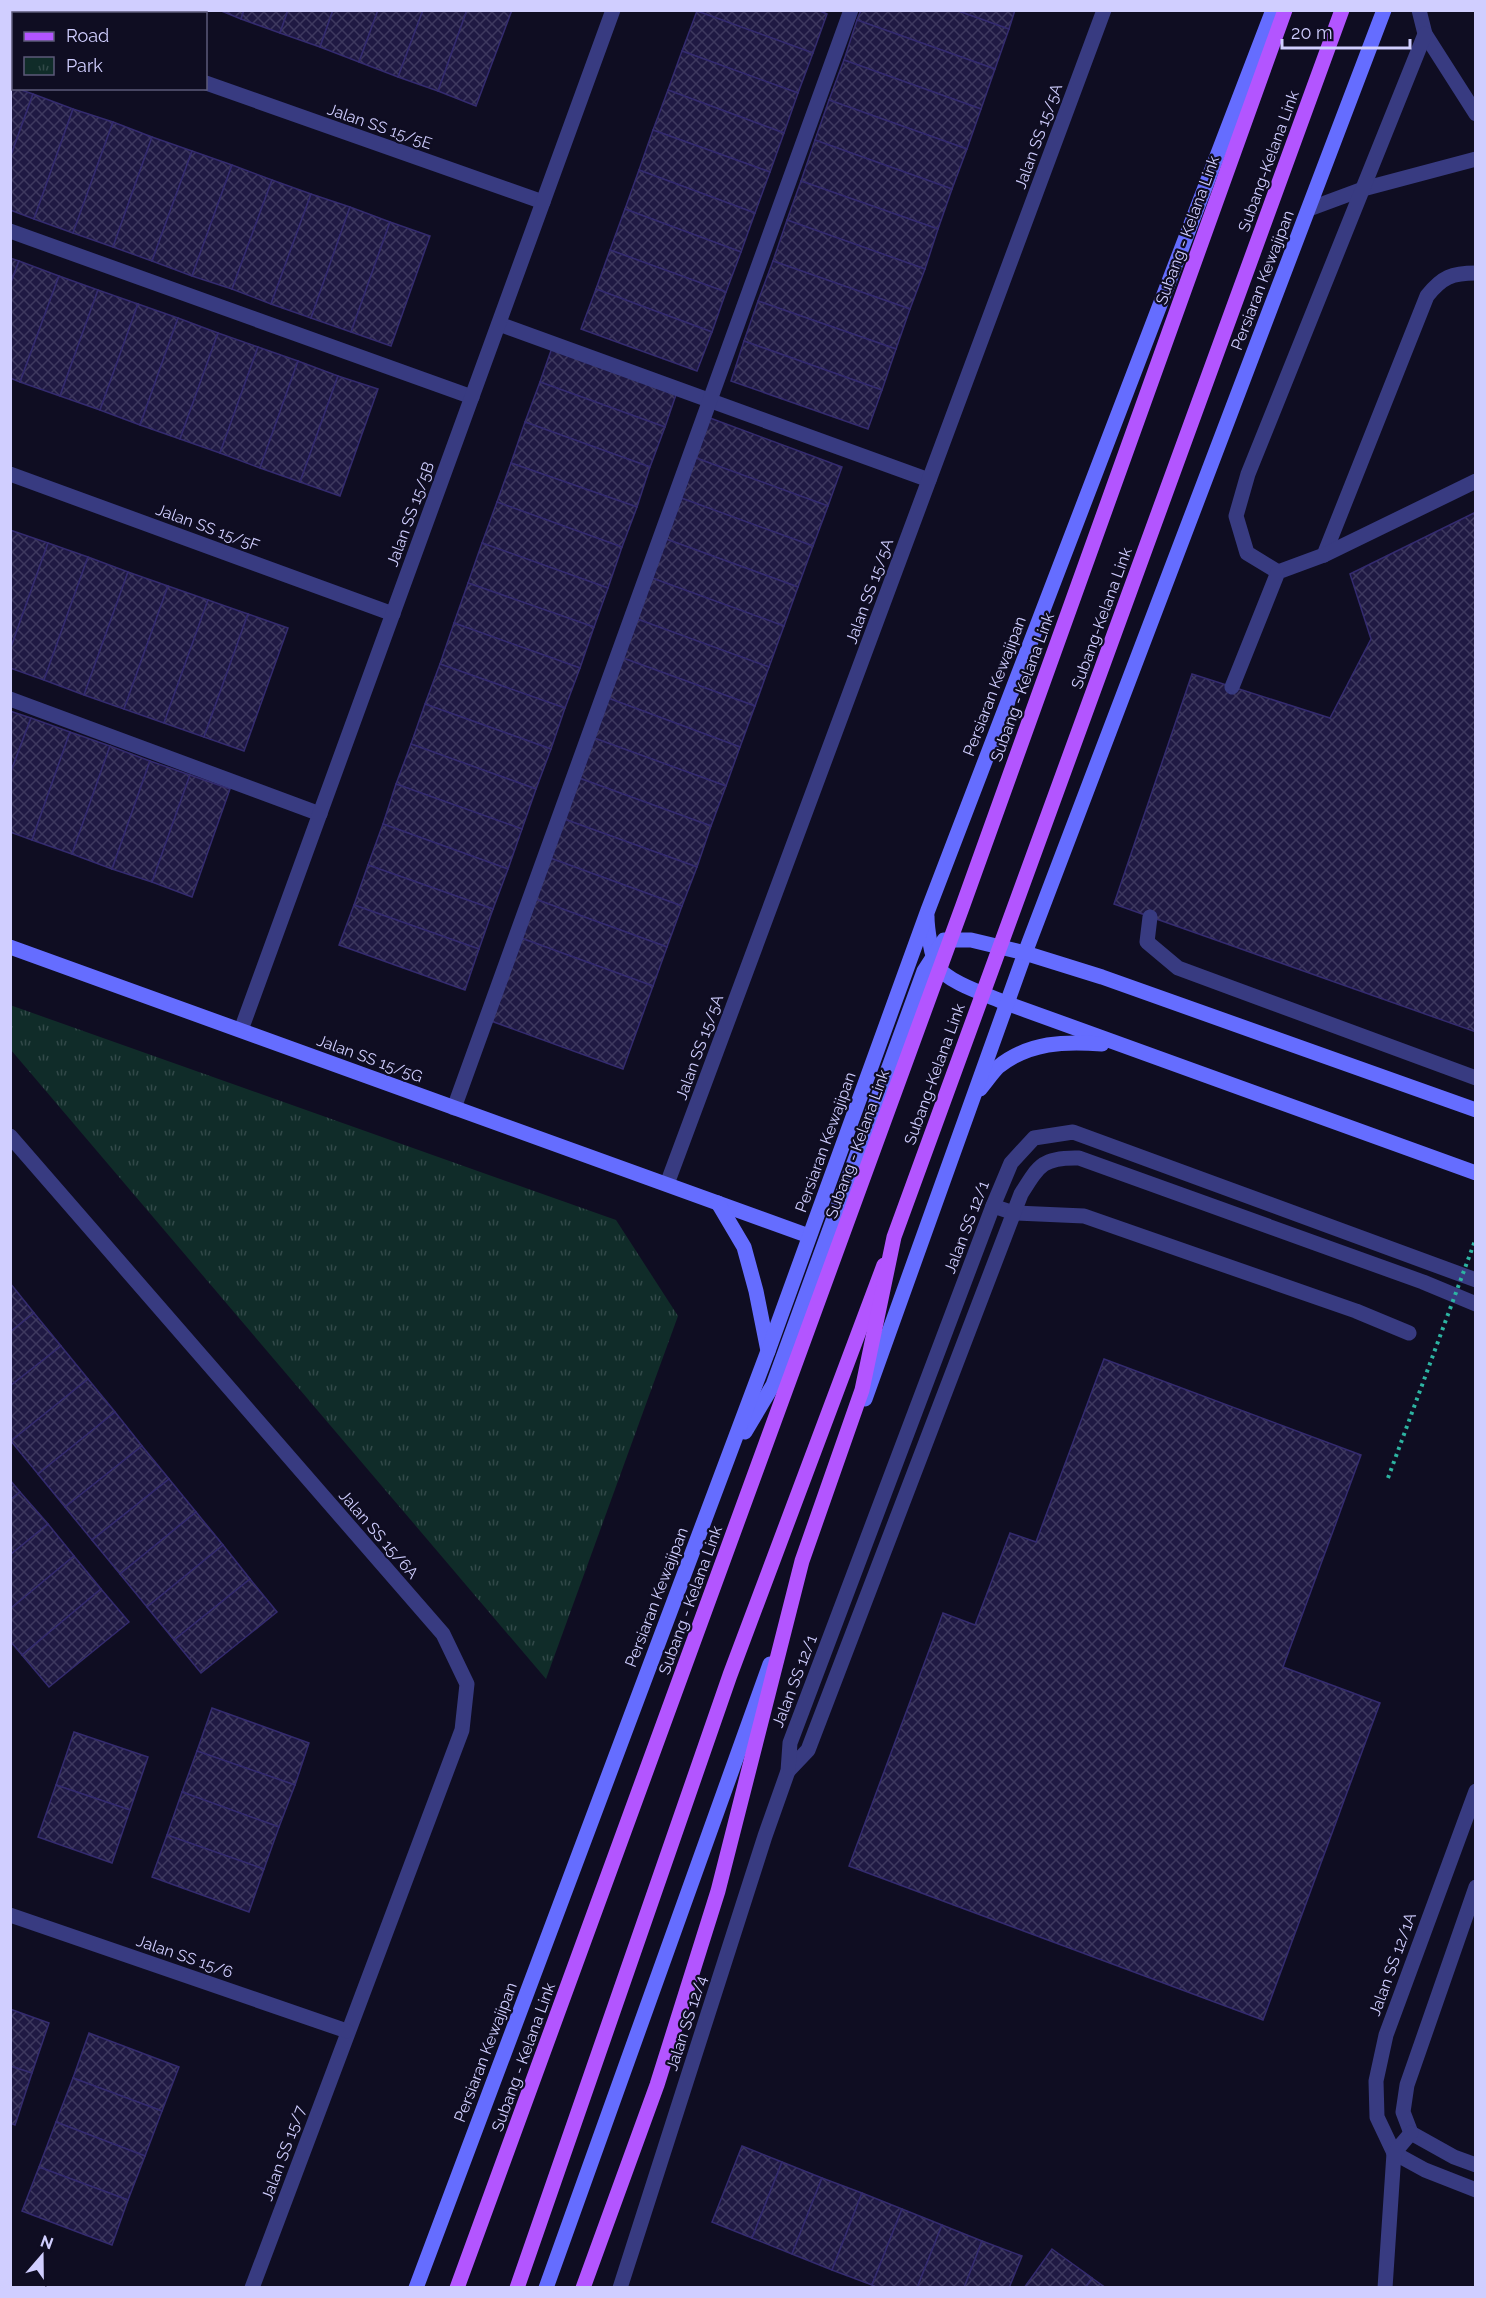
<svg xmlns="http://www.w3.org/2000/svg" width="1486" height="2298" viewBox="0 0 1486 2298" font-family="Raleway,sans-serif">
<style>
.park{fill:url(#park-tufts)}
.building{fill:url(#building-cross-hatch);stroke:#342b6f;stroke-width:1.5}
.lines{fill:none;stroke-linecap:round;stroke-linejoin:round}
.lane{stroke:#383b81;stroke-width:15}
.street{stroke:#383b81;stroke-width:15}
.secondary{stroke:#656dff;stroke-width:15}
.primary{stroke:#b355ff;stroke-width:15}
.path-bridge{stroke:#2db4a2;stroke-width:4;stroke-dasharray:3 4.5;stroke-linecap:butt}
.primary-bridge{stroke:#b355ff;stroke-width:15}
.labels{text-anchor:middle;stroke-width:4.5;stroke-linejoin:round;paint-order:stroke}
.street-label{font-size:16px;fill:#d0ceff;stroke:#0f0d22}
</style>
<defs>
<pattern id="park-tufts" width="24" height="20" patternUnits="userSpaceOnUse" patternTransform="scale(1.5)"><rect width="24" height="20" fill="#102c29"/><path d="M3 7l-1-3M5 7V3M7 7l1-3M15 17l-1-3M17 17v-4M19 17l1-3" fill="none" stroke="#324949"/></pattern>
<pattern id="building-cross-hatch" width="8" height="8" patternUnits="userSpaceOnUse" patternTransform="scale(1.5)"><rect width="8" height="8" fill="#1f1943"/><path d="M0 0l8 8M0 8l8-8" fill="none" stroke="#3e395f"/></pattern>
</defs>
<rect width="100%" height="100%" fill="#0f0d22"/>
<path class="park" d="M 10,1005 L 616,1220 L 678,1316 L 546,1679 L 11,1050 Z"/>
<g class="building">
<path d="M 219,10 L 244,10 L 241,19 Z"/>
<path d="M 244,10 L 288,10 L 280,33 L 241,19 Z"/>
<path d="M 288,10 L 333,10 L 320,47 L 280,33 Z"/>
<path d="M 333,10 L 378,10 L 359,62 L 320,47 Z"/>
<path d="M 378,10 L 423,10 L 398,77 L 359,62 Z"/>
<path d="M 423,10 L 467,10 L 438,91 L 398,77 Z"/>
<path d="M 467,10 L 512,10 L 476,106 L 438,91 Z"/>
<path d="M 818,10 L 827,14 L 813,53 L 697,11 Z"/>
<path d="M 861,10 L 956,10 L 1009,29 L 995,69 L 857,20 Z"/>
<path d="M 956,10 L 1015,10 L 1009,29 Z"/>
<path d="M 697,11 L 813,53 L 798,93 L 682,51 Z"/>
<path d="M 857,20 L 995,69 L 981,109 L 844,60 Z"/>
<path d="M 682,51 L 798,93 L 784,133 L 668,90 Z"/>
<path d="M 844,60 L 981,109 L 967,149 L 829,100 Z"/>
<path d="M 10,86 L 33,94 L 10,158 Z"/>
<path d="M 668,90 L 784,133 L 770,172 L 653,130 Z"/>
<path d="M 33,94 L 73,109 L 34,219 L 10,210 L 10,158 Z"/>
<path d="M 829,100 L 967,149 L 952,189 L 815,140 Z"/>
<path d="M 73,109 L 113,122 L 73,233 L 34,219 Z"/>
<path d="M 113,122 L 152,137 L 113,247 L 73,233 Z"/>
<path d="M 653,130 L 770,172 L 755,213 L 639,170 Z"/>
<path d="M 152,137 L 192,151 L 152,261 L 113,247 Z"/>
<path d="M 815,140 L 952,189 L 938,229 L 801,181 Z"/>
<path d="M 192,151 L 232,165 L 192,276 L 152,261 Z"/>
<path d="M 232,165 L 272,180 L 232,289 L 192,276 Z"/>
<path d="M 639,170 L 755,213 L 741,252 L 625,209 Z"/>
<path d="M 272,180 L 311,194 L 271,304 L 232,289 Z"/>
<path d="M 801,181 L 938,229 L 925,269 L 787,220 Z"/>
<path d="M 311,194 L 350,207 L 311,318 L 271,304 Z"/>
<path d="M 350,207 L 390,222 L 351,332 L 311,318 Z"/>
<path d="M 625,209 L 741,252 L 726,292 L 610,250 Z"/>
<path d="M 787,220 L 925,269 L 910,309 L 773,261 Z"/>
<path d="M 390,222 L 430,236 L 391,346 L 351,332 Z"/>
<path d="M 610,250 L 726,292 L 712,332 L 596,289 Z"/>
<path d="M 10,258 L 19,261 L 10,285 Z"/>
<path d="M 19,261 L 59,276 L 20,382 L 10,378 L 10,285 Z"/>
<path d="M 773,261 L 910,309 L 896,349 L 758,301 Z"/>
<path d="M 59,276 L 98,290 L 60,396 L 20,382 Z"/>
<path d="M 596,289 L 712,332 L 697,371 L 581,329 Z"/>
<path d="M 98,290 L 138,304 L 100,410 L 60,396 Z"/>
<path d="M 758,301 L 896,349 L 882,390 L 744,341 Z"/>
<path d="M 138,304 L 178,318 L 140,425 L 100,410 Z"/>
<path d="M 178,318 L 218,333 L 180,439 L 140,425 Z"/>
<path d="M 218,333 L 258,347 L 220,453 L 180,439 Z"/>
<path d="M 744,341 L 882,390 L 868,429 L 731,381 Z"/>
<path d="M 554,342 L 679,386 L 665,427 L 540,382 Z"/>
<path d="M 258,347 L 298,361 L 260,468 L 220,453 Z"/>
<path d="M 298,361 L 338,376 L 300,482 L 260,468 Z"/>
<path d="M 338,376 L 378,389 L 340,496 L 300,482 Z"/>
<path d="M 540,382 L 665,427 L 650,467 L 525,422 Z"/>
<path d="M 710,418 L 842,467 L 828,506 L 696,458 Z"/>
<path d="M 525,422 L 650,467 L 637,507 L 511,463 Z"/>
<path d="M 696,458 L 828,506 L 813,546 L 681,498 Z"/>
<path d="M 511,463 L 637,507 L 622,547 L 497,502 Z"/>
<path d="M 681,498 L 813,546 L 798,587 L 666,539 Z"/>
<path d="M 497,502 L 622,547 L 608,588 L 482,543 Z"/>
<path d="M 1476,512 L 1476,1032 L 1114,904 L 1192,674 L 1330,718 L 1371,639 L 1350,574 Z"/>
<path d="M 10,530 L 48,543 L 10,650 Z"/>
<path d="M 666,539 L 798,587 L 784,626 L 652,578 Z"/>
<path d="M 48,543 L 88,557 L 44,680 L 10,668 L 10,650 Z"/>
<path d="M 482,543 L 608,588 L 594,627 L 468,583 Z"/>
<path d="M 88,557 L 128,572 L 84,695 L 44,680 Z"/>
<path d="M 128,572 L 168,586 L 124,709 L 84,695 Z"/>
<path d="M 652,578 L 784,626 L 769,667 L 637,619 Z"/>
<path d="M 468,583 L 594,627 L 580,668 L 454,623 Z"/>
<path d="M 168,586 L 208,600 L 164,723 L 124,709 Z"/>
<path d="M 208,600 L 248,614 L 204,737 L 164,723 Z"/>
<path d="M 248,614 L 288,628 L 244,751 L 204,737 Z"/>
<path d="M 637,619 L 769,667 L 755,706 L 623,658 Z"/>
<path d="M 454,623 L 580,668 L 565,708 L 440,664 Z"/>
<path d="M 623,658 L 755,706 L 740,747 L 608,698 Z"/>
<path d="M 440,664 L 565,708 L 551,749 L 425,704 Z"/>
<path d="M 608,698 L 740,747 L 726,786 L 594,738 Z"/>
<path d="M 425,704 L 551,749 L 536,789 L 411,744 Z"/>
<path d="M 10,711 L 31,718 L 10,774 Z"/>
<path d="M 31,718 L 70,732 L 32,840 L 10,832 L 10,774 Z"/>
<path d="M 70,732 L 110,746 L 72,854 L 32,840 Z"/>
<path d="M 594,738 L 726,786 L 711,826 L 579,778 Z"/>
<path d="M 411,744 L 536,789 L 522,829 L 396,784 Z"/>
<path d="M 110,746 L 150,761 L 112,869 L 72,854 Z"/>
<path d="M 150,761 L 190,775 L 152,882 L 112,869 Z"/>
<path d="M 190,775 L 230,789 L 192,897 L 152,882 Z"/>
<path d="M 579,778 L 711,826 L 697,867 L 564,819 Z"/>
<path d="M 396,784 L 522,829 L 508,869 L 383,824 Z"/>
<path d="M 564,819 L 697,867 L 682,906 L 550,858 Z"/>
<path d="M 383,824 L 508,869 L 493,909 L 368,865 Z"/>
<path d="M 550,858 L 682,906 L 667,947 L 535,899 Z"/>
<path d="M 368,865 L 493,909 L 479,949 L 354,905 Z"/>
<path d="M 535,899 L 667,947 L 653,986 L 521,938 Z"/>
<path d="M 354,905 L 479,949 L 465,990 L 339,945 Z"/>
<path d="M 521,938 L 653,986 L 623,1069 L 491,1021 Z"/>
<path d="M 10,1283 L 34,1313 L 10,1332 Z"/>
<path d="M 34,1313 L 61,1346 L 10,1386 L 10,1332 Z"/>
<path d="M 61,1346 L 88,1379 L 11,1441 L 10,1386 Z"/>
<path d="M 1104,1359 L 1361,1455 L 1283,1667 L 1380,1703 L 1263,2020 L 849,1866 L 943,1613 L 975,1625 L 1010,1533 L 1036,1542 Z"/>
<path d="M 88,1379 L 115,1412 L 38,1474 L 11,1441 Z"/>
<path d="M 115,1412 L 142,1446 L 65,1507 L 38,1474 Z"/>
<path d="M 142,1446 L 169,1479 L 92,1540 L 65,1507 Z"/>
<path d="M 169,1479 L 196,1512 L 120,1574 L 92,1540 Z"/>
<path d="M 10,1480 L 20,1492 L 10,1500 Z"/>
<path d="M 20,1492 L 48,1524 L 10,1555 L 10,1500 Z"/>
<path d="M 196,1512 L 223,1545 L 147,1607 L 120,1574 Z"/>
<path d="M 48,1524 L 74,1556 L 10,1609 L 10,1555 Z"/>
<path d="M 223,1545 L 250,1579 L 174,1640 L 147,1607 Z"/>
<path d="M 74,1556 L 101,1589 L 22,1655 L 10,1641 L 10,1609 Z"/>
<path d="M 250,1579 L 277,1612 L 201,1673 L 174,1640 Z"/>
<path d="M 101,1589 L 129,1622 L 49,1687 L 22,1655 Z"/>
<path d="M 212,1708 L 309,1743 L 295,1785 L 197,1751 Z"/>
<path d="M 74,1732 L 148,1757 L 130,1810 L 56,1785 Z"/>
<path d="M 197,1751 L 295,1785 L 279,1827 L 182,1792 Z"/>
<path d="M 56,1785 L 130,1810 L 112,1863 L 38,1837 Z"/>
<path d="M 182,1792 L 279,1827 L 264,1869 L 167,1835 Z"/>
<path d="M 167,1835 L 264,1869 L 249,1912 L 152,1877 Z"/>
<path d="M 10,2009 L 49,2023 L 32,2073 L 10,2066 Z"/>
<path d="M 89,2033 L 179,2067 L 162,2111 L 73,2078 Z"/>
<path d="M 10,2066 L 32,2073 L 15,2125 L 10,2123 Z"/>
<path d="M 73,2078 L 162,2111 L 145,2156 L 56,2122 Z"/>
<path d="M 56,2122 L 145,2156 L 128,2200 L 39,2167 Z"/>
<path d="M 742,2146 L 782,2162 L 752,2238 L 712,2222 Z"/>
<path d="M 782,2162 L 822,2178 L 792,2254 L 752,2238 Z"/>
<path d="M 39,2167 L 128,2200 L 112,2245 L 22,2211 Z"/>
<path d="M 822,2178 L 862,2193 L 832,2270 L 792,2254 Z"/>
<path d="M 862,2193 L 902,2209 L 872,2285 L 832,2270 Z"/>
<path d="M 902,2209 L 942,2225 L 917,2288 L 878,2288 L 872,2285 Z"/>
<path d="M 942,2225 L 982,2241 L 964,2288 L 917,2288 Z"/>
<path d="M 982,2241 L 1022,2256 L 1009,2288 L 964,2288 Z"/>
<path d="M 1052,2249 L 1092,2278 L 1085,2288 L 1024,2288 Z"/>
<path d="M 1092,2278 L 1106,2288 L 1085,2288 Z"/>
</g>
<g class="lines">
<g class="lane">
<path d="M 1419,10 L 1425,34 L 1476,114"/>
<path d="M 138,14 L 139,10"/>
<path d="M 1309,209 L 1363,189 L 1476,159"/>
<path d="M 10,231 L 472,397"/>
<path d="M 499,324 L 929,480"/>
<path d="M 1324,555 L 1427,296 C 1442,277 1452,273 1476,273"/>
<path d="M 1278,572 L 1247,553 L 1236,516 L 1248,474 L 1425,34"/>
<path d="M 1232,687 L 1278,572 L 1324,555 L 1476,481"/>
<path d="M 10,699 L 320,814"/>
<path d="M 1150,917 L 1147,942 L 1178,968 L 1476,1078"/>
<path d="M 454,1108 L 851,10"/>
<path d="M 993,1206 L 1014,1213 L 1084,1216 L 1356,1311 L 1409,1333"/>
</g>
<g class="street">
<path d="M 10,15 L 14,16"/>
<path d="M 206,83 L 543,202"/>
<path d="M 10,474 L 393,614"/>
<path d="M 241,1030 L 613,10"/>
<path d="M 10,1136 L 443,1634 L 467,1684 L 462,1730 L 252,2288"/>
<path d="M 667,1184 L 1104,10"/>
<path d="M 788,1771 L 808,1750 L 1021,1194 C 1039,1165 1043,1157 1079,1158 L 1423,1282 L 1476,1304"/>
<path d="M 10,1915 L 347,2031"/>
<path d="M 1411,2133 L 1403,2112 L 1407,2085 L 1476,1887"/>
<path d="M 1411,2133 L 1454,2157 L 1476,2165"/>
<path d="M 1394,2153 L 1377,2117 L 1376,2081 L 1386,2035 L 1476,1791"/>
<path d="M 1394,2153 L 1425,2170 L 1476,2190"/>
<path d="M 620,2288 L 765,1836 L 788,1771 L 790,1743 L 993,1206 L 1011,1163 L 1034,1138 L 1073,1132 L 1476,1280"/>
<path d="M 1385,2288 L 1394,2153 L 1411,2133"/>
</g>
<g class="secondary">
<path d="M 927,916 C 927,927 931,956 937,966 C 948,983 988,995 1006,1003 L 1476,1173"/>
<path d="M 10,947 L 809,1236"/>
<path d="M 980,1089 C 986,1082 992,1073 998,1067 C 1029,1042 1065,1041 1102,1044"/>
<path d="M 718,1203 L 744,1247 L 756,1291 L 768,1351"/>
<path d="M 865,1399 L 1025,953 L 1384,10"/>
<path d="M 745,1432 L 773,1385 L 924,971 L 944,940 L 971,940 L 1025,953 L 1102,977 L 1476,1110"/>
<path d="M 416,2288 L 768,1351 L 928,910 L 1273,10"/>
<path d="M 546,2288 L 770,1664"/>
</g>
<path class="primary" d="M 517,2288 L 730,1675 L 884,1265"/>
<path class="path-bridge" d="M 1388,1478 L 1476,1238"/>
<g class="primary-bridge">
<path d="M 457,2288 L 963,905 L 1285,10"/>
<path d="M 583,2288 L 657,2085 L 718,1891 L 802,1561 L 862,1390 L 894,1237 L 1342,10"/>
</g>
</g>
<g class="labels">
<g class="street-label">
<text transform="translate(380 126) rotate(19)" y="6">Jalan SS 15/5E</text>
<text transform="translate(1038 136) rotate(-70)" y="6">Jalan SS 15/5A</text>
<text transform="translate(1268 161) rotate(-70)" y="6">Subang-Kelana Link</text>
<text transform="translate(1187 230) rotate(-70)" y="6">Subang - Kelana Link</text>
<text transform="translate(1262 280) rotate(-69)" y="6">Persiaran Kewajipan</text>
<text transform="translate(410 514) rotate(-70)" y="6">Jalan SS 15/5B</text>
<text transform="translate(208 527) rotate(20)" y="6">Jalan SS 15/5F</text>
<text transform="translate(869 591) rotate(-70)" y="6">Jalan SS 15/5A</text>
<text transform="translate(1101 618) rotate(-70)" y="6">Subang-Kelana Link</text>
<text transform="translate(994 686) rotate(-69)" y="6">Persiaran Kewajipan</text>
<text transform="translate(1022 687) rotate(-70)" y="6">Subang - Kelana Link</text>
<text transform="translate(699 1047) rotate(-70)" y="6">Jalan SS 15/5A</text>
<text transform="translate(370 1058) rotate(20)" y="6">Jalan SS 15/5G</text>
<text transform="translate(934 1074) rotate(-70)" y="6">Subang-Kelana Link</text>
<text transform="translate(825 1142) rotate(-70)" y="6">Persiaran Kewajipan</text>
<text transform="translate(857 1144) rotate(-70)" y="6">Subang - Kelana Link</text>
<text transform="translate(966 1227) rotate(-69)" y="6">Jalan SS 12/1</text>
<text transform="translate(379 1534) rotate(49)" y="6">Jalan SS 15/6A</text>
<text transform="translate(656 1597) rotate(-69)" y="6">Persiaran Kewajipan</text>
<text transform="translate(690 1600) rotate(-70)" y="6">Subang - Kelana Link</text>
<text transform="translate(794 1681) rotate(-69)" y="6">Jalan SS 12/1</text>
<text transform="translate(185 1956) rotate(19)" y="6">Jalan SS 15/6</text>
<text transform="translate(1392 1964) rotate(-70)" y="6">Jalan SS 12/1A</text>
<text transform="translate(686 2023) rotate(-72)" y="6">Jalan SS 12/4</text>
<text transform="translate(485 2052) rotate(-69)" y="6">Persiaran Kewajipan</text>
<text transform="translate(523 2057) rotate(-70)" y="6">Subang - Kelana Link</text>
<text transform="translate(283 2153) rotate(-70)" y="6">Jalan SS 15/7</text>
</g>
</g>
<rect width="1486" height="2298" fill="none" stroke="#d0ceff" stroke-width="24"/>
<rect x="12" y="12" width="195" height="78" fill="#0f0d22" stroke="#5c5a7a" stroke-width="1.5"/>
<rect x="24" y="32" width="30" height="9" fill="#b355ff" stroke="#5c5a7a" stroke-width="1.5"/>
<text x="66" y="42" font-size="18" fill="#d0ceff">Road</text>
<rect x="24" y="57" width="30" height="18" fill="url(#park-tufts)" stroke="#5c5a7a" stroke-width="1.5"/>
<text x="66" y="72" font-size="18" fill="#d0ceff">Park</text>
<g transform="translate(42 2256) rotate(20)" stroke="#0f0d22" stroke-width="4.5" paint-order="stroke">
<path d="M0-4.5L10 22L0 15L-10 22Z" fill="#d0ceff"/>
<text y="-9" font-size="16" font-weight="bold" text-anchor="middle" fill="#d0ceff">N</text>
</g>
<path d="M1282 39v9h128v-9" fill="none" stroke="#d0ceff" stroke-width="3"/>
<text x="1291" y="39" font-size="18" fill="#d0ceff" stroke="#0f0d22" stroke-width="4.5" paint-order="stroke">20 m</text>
</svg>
